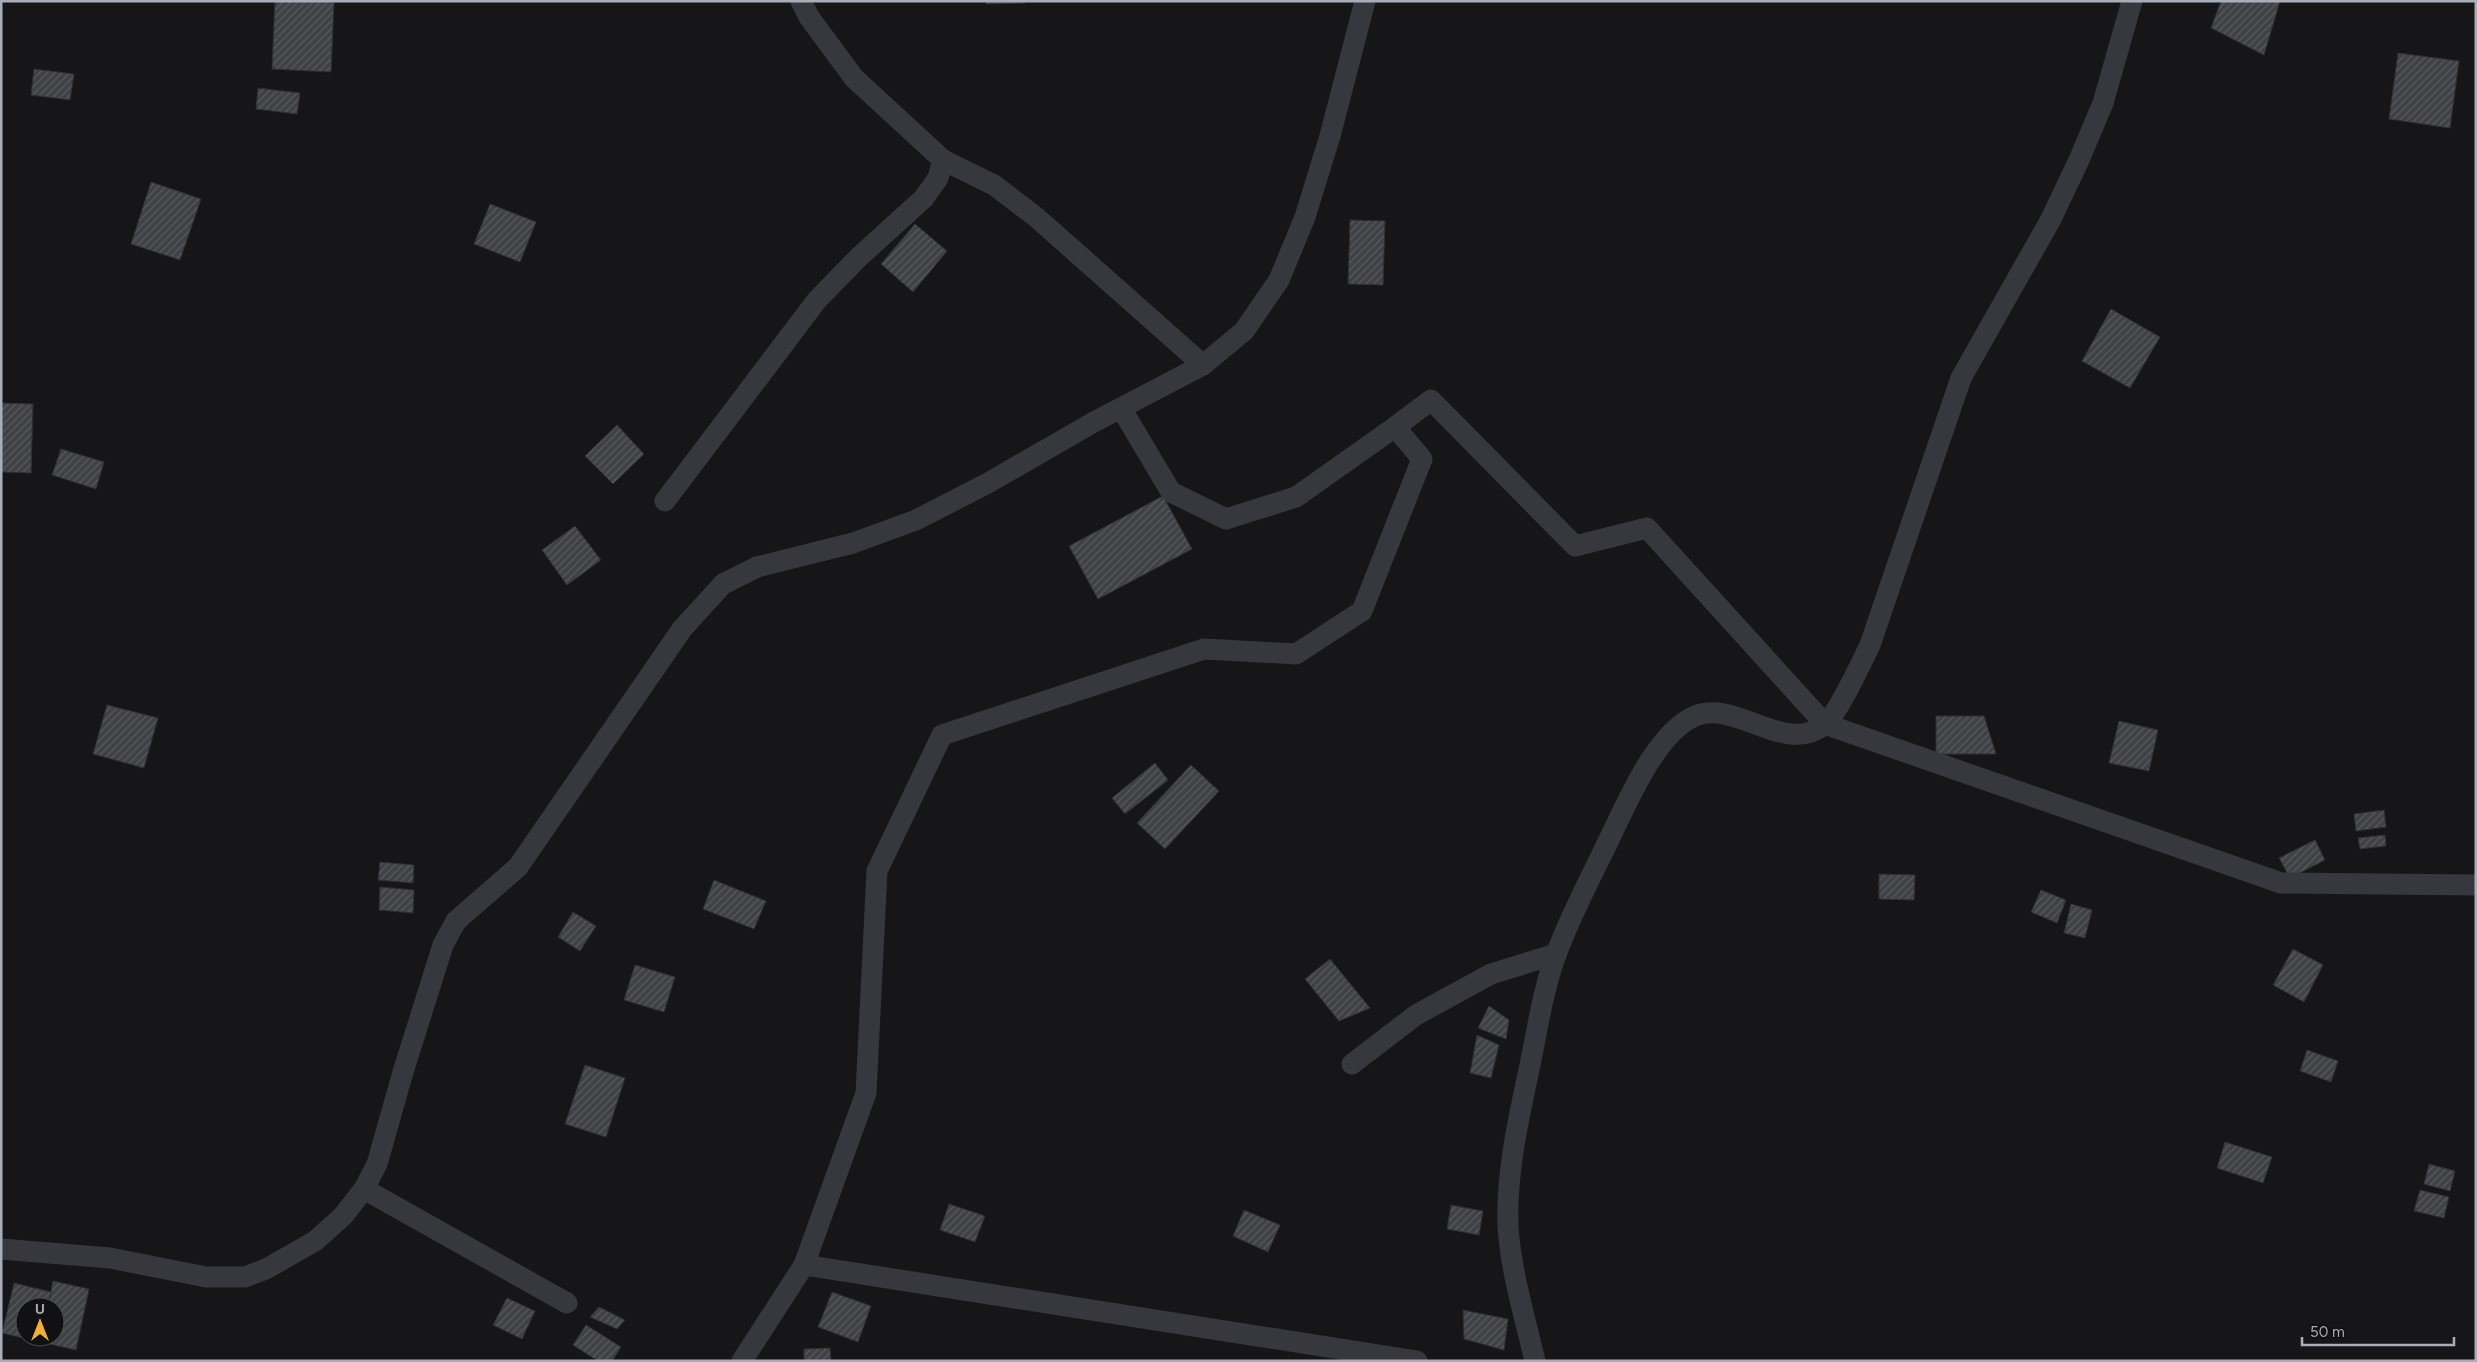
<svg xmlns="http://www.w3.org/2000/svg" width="2477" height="1362" viewBox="0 0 2477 1362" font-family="Figtree,sans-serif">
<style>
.building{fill:url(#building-hatch);stroke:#303034}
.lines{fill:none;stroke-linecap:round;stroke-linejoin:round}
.minor{stroke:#37383d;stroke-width:21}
</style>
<defs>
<pattern id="building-hatch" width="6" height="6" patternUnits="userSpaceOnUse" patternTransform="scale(1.25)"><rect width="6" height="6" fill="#404145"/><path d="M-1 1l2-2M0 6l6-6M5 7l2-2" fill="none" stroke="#595a5e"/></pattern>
</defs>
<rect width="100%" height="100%" fill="#161618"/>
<g class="building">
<path d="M 275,1 L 334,2 L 331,72 L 272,69 Z"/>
<path d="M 986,1 L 1025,1 L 1025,3 L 986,4 Z"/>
<path d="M 2221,1 L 2280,1 L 2264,55 L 2211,28 Z"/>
<path d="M 2398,53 L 2459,61 L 2450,128 L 2389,119 Z"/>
<path d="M 34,69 L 74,74 L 70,100 L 31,95 Z"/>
<path d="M 258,88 L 300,93 L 297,114 L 256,109 Z"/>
<path d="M 151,182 L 201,199 L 180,260 L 131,244 Z"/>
<path d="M 490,204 L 536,222 L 520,262 L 474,244 Z"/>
<path d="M 1350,220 L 1385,221 L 1383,285 L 1348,284 Z"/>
<path d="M 915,224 L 947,251 L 913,292 L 881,264 Z"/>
<path d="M 2111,309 L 2160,337 L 2130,388 L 2082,361 Z"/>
<path d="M 1,403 L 33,404 L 31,473 L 1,472 Z"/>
<path d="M 617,425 L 644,454 L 613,484 L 585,456 Z"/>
<path d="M 61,449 L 104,462 L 96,489 L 52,475 Z"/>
<path d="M 1163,496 L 1192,549 L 1098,599 L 1069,546 Z"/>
<path d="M 575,526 L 601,560 L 567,585 L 542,550 Z"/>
<path d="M 107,705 L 158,718 L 144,768 L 93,754 Z"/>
<path d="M 1936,716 L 1984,716 L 1996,754 L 1936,754 Z"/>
<path d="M 2119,721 L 2158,730 L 2149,771 L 2109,763 Z"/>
<path d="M 1155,763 L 1168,780 L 1125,814 L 1112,798 Z"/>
<path d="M 1191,765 L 1219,791 L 1165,849 L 1137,823 Z"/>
<path d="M 2384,810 L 2386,827 L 2356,831 L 2354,814 Z"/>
<path d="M 2385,835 L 2386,846 L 2360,849 L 2358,838 Z"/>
<path d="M 2315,840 L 2325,860 L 2290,878 L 2279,858 Z"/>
<path d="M 380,862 L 414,865 L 413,883 L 378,880 Z"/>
<path d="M 1879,874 L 1915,875 L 1914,900 L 1879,899 Z"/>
<path d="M 714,880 L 766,901 L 754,929 L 703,909 Z"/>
<path d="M 380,887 L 414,890 L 413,913 L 379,910 Z"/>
<path d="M 2041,890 L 2066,900 L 2057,923 L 2031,912 Z"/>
<path d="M 2071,904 L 2092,910 L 2085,938 L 2064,933 Z"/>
<path d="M 573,912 L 596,926 L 580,951 L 558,937 Z"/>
<path d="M 2293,949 L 2323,965 L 2304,1002 L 2273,985 Z"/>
<path d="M 1330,959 L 1370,1008 L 1339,1021 L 1305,979 Z"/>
<path d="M 635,965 L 675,977 L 664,1012 L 624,1000 Z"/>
<path d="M 1489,1006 L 1509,1020 L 1506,1039 L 1478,1028 Z"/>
<path d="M 1477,1035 L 1499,1045 L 1491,1078 L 1470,1073 Z"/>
<path d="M 2307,1050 L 2338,1061 L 2331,1082 L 2300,1071 Z"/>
<path d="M 585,1065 L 625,1078 L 606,1137 L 565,1124 Z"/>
<path d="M 2225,1142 L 2272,1157 L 2263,1183 L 2217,1168 Z"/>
<path d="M 2429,1164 L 2455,1171 L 2450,1191 L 2424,1184 Z"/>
<path d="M 2420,1190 L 2449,1197 L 2444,1218 L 2414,1211 Z"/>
<path d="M 949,1204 L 985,1216 L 975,1242 L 940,1230 Z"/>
<path d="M 1451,1205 L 1483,1211 L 1479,1235 L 1447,1229 Z"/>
<path d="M 1244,1210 L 1280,1225 L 1268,1252 L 1233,1236 Z"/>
<path d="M 53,1281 L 89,1289 L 76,1350 L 40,1342 L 41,1337 L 55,1337 L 55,1307 L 48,1307 Z"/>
<path d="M 14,1283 L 51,1292 L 48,1307 L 25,1307 L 25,1337 L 41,1337 L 40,1342 L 2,1333 Z"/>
<path d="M 832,1292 L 871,1306 L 858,1342 L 818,1327 Z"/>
<path d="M 507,1298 L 535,1311 L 522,1339 L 493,1325 Z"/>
<path d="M 599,1307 L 625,1320 L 617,1329 L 590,1317 Z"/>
<path d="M 1463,1310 L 1508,1319 L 1504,1350 L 1464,1339 Z"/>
<path d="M 586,1325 L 621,1347 L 612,1361 L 598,1361 L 573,1345 Z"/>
<path d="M 830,1348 L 831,1361 L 804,1361 L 804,1349 Z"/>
</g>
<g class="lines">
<g class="minor">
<path d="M 943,160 L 994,185 L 1036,217 L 1203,365"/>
<path d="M 1395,427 L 1431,400 L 1575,546 L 1647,528 L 1825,724 L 2281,883 L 2476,885"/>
<path d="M 665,501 L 817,300 L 859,257 L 924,198 L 938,178 L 943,160 L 854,78 L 809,17 L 801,1"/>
<path d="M 1352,1064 L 1416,1015 L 1491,974 L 1556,954"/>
<path d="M 364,1189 L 567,1303"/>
<path d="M 1,1249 L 110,1258 L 206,1277 L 245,1277 L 266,1269 L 315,1241 L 343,1216 L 364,1189 L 377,1164 L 403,1072 L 443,945 L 456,921 L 518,867 L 682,629 L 723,584 L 757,567 L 853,543 L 916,520 L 988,483 L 1094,422 L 1203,365 L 1244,331 L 1279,280 L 1305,217 L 1330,136 L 1365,1"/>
<path d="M 804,1265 L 1417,1361"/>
<path d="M 742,1361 L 804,1265 L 866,1093 L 877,871 L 942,735 L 1204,649 L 1296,654 L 1362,611 L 1422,459 L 1395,427 L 1296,497 L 1226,519 L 1171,492 L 1121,408"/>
<path d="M 1535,1361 C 1525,1318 1510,1268 1508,1225 C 1506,1170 1520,1113 1531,1060 C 1538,1025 1544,986 1557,952 C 1573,909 1596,868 1615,827 C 1632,792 1657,736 1691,718 C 1733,695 1783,757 1824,725 C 1838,714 1861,663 1870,645 L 1961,378 L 2051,219 L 2079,160 L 2103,103 L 2132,1"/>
</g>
</g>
<rect width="2477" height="1362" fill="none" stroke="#a8adb8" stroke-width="5"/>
<g transform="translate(40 1322)"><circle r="24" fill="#111113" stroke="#4d4f55"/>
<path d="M0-4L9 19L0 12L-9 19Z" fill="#f2b134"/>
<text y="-8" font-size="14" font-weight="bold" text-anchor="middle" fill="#a8adb8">U</text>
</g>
<path d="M2302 1337v8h152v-8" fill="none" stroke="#a8adb8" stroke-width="2.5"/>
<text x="2310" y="1337" font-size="15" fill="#a8adb8" stroke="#111113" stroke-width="4" paint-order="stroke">50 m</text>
</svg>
